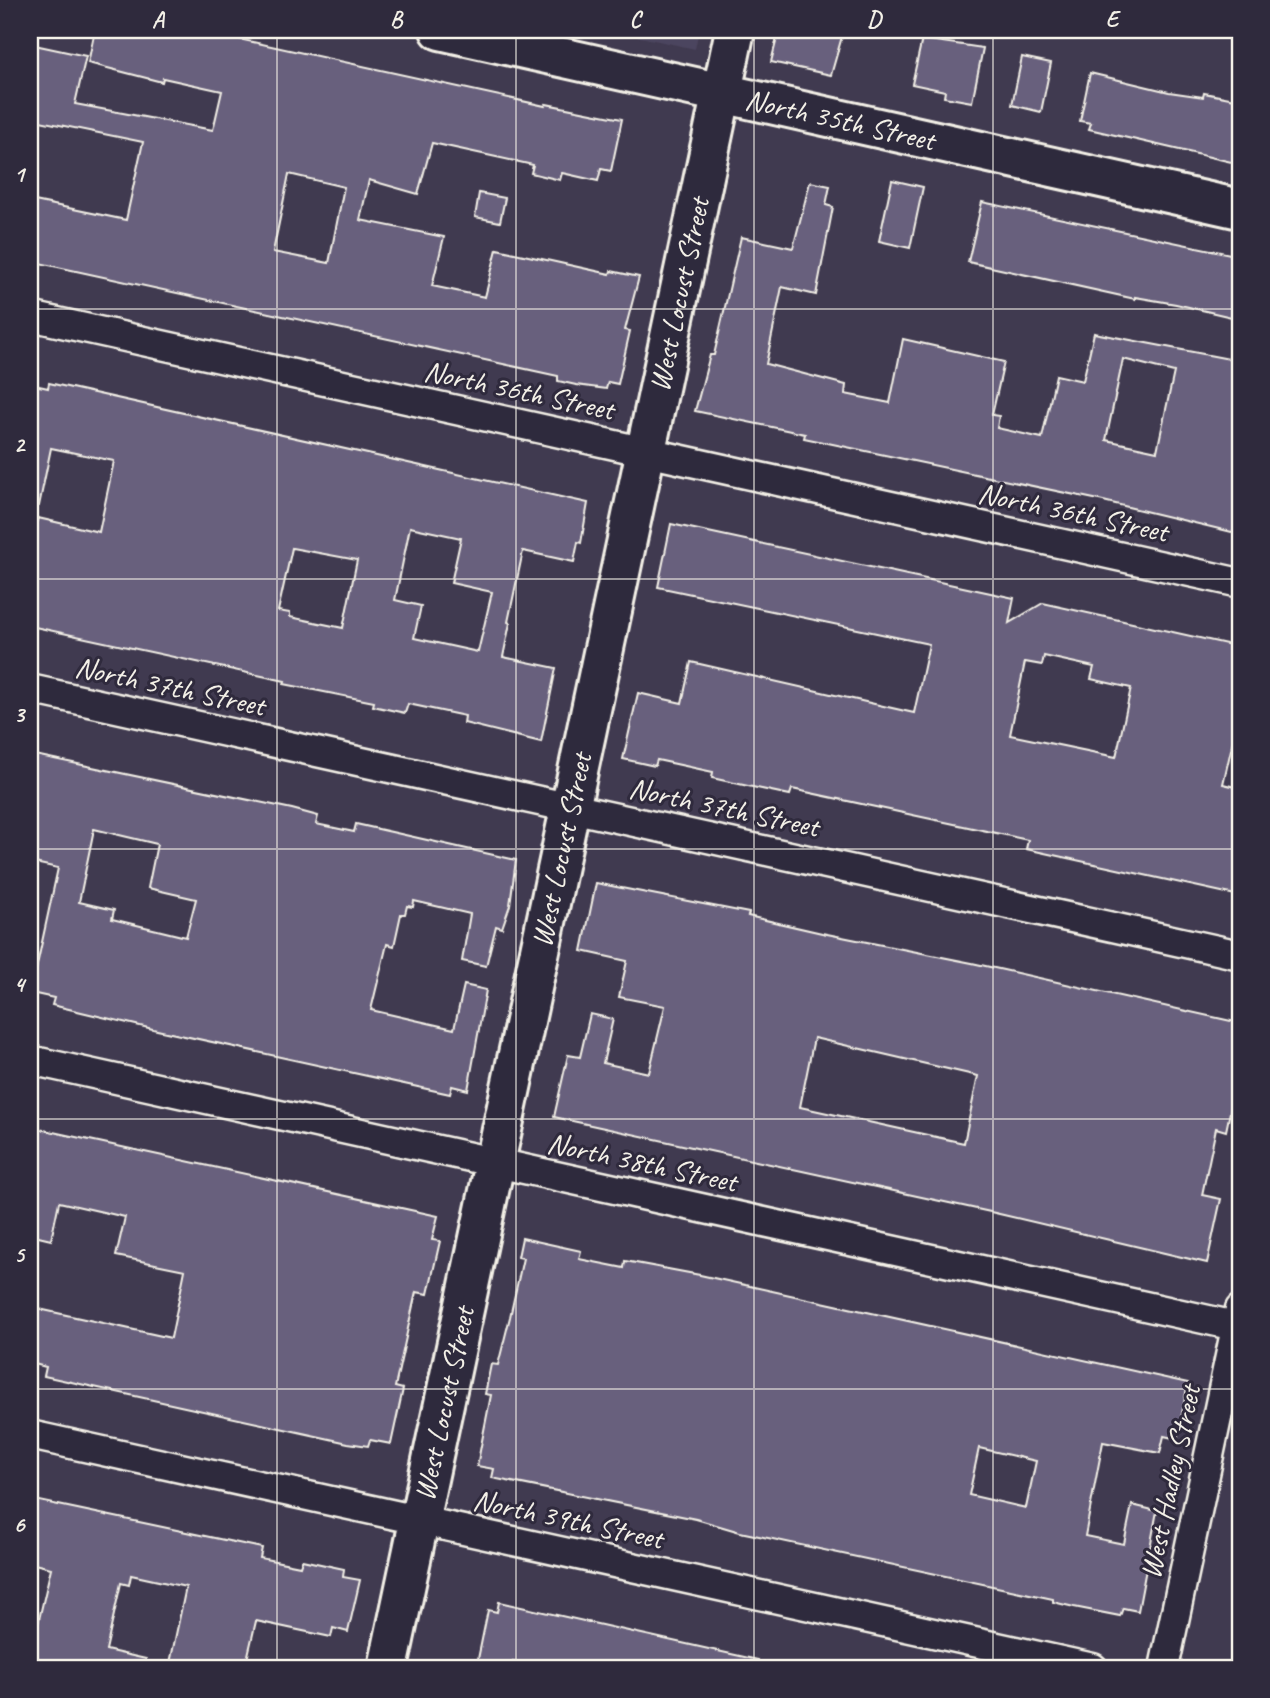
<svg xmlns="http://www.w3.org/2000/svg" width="1270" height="1698" viewBox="0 0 1270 1698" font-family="Caveat,sans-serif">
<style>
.built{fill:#4c455e}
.building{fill:#68607d;stroke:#f4f1e8;stroke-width:2;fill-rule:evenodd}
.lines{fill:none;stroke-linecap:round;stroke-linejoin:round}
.street-casing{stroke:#f4f1e8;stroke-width:33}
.secondary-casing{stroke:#f4f1e8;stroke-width:44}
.street{stroke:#2f2a3d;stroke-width:28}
.secondary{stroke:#2f2a3d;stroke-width:38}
.grid{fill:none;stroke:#f4f1e8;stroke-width:2;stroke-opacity:0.55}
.labels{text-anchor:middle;stroke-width:6;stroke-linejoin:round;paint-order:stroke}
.street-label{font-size:30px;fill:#f4f1e8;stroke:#2f2a3d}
.neatline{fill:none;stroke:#f4f1e8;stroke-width:2.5}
.grid-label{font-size:23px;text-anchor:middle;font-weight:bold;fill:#f4f1e8}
</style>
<rect width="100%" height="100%" fill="#403a50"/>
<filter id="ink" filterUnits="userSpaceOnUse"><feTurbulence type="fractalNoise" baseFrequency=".0143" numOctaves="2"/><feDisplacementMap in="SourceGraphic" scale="14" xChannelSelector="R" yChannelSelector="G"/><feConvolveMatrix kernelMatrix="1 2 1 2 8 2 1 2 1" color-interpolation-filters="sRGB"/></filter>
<g filter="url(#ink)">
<path class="built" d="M 608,30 L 699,30 L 695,49 Z"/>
<g class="building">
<path d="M 95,30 L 198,30 L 545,106 L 546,104 L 622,119 L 611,171 L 601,169 L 598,181 L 562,173 L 560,180 L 531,173 L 533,165 L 432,143 L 418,194 L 369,180 L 360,220 L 444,237 L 432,286 L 485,297 L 497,249 L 610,274 L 611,271 L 639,277 L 625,330 L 630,331 L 618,384 L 608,382 L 606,389 L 576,385 L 558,381 L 558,376 L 30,261 L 30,200 L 126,220 L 143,142 L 30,119 L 30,44 L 86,56 L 75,104 L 213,130 L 222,91 L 163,78 L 162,82 L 88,63 ZM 289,174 L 344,187 L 329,263 L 273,252 Z"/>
<path d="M 779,30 L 833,30 L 843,33 L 831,75 L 771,62 Z"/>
<path d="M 922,39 L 983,48 L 972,102 L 944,97 L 945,91 L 912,84 Z"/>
<path d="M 1022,57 L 1051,63 L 1041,112 L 1012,105 Z"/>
<path d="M 1090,73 L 1169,92 L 1203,97 L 1204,93 L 1240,100 L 1240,164 L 1089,129 L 1091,123 L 1080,121 Z"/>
<path d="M 892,180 L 923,187 L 910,248 L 879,241 Z"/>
<path d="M 810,182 L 830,186 L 826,205 L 833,207 L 816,295 L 782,287 L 766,364 L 846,385 L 845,394 L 890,403 L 903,339 L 1004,362 L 992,415 L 999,416 L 997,428 L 1042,438 L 1056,375 L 1083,381 L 1094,333 L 1240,361 L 1240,534 L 1099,500 L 804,438 L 805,434 L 695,411 L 710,355 L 714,355 L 741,237 L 793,248 ZM 1123,359 L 1174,372 L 1157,451 L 1106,440 Z"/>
<path d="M 479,193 L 505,198 L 500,222 L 475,217 Z"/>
<path d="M 982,202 L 1240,256 L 1240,319 L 1176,304 L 1135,297 L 1135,299 L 968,262 Z"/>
<path d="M 49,383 L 588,503 L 581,543 L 578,542 L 574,562 L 523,551 L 508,622 L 510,623 L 503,657 L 556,668 L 541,742 L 464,723 L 465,716 L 408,704 L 405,713 L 373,706 L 374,702 L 284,684 L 285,681 L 30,626 L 30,554 L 38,518 L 99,532 L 114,461 L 51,448 L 39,506 L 30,505 L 30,384 L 48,388 ZM 410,527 L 461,538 L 451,583 L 492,592 L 478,652 L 414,638 L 421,606 L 395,600 ZM 292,548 L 357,560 L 343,628 L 290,617 L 290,613 L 278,611 Z"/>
<path d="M 671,524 L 1014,598 L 1009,623 L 1043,603 L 1240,647 L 1240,711 L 1223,784 L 1240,788 L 1240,896 L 1026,849 L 1028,840 L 792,789 L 790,795 L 757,788 L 712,778 L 713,772 L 657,760 L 655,766 L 623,759 L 638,693 L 682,703 L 691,662 L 914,713 L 929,644 L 658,587 ZM 1044,656 L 1094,667 L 1091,679 L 1131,688 L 1116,757 L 1010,735 L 1025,662 L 1042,665 Z"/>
<path d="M 35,755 L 292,809 L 318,816 L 316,824 L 354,832 L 356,824 L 516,860 L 510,905 L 502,928 L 496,926 L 486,966 L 462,961 L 470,914 L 414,901 L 413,907 L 407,906 L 405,914 L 401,914 L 394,946 L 387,944 L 371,1010 L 454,1029 L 464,985 L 486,990 L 468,1090 L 452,1086 L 450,1094 L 157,1030 L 52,1005 L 54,998 L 31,993 L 58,868 L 30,862 L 30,781 ZM 94,829 L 157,844 L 148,888 L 196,899 L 186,937 L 112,919 L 114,910 L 79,902 Z"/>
<path d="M 596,883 L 749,913 L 748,916 L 822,933 L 972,963 L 1240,1023 L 1240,1089 L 1235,1088 L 1226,1131 L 1216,1128 L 1202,1195 L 1221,1199 L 1207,1263 L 995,1213 L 554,1117 L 568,1055 L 580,1057 L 590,1014 L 613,1019 L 603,1063 L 649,1073 L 665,1006 L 619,997 L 627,961 L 582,951 ZM 814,1038 L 978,1076 L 964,1143 L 800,1107 Z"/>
<path d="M 30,1127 L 438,1216 L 432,1240 L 440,1241 L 428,1294 L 416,1292 L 395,1387 L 403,1389 L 391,1444 L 370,1440 L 368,1446 L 348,1443 L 44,1376 L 46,1367 L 30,1363 L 30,1307 L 171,1338 L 185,1270 L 116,1256 L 125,1217 L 59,1202 L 51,1240 L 30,1235 Z"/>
<path d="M 522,1238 L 581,1251 L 579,1259 L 624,1268 L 625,1261 L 700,1275 L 1188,1383 L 1177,1439 L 1164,1436 L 1160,1453 L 1103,1442 L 1085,1536 L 1124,1544 L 1132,1505 L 1157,1511 L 1138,1611 L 1123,1608 L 1120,1616 L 1074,1607 L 1053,1602 L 1053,1599 L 740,1532 L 696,1519 L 492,1478 L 494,1469 L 477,1466 L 491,1395 L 485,1394 L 491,1364 L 498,1365 L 510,1317 L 523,1258 L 518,1257 ZM 979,1448 L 1036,1461 L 1026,1508 L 969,1495 Z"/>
<path d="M 30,1499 L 262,1548 L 260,1558 L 300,1566 L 302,1560 L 344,1569 L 343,1577 L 360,1580 L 348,1632 L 333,1628 L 331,1637 L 256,1621 L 245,1668 L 169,1668 L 186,1587 L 131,1575 L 129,1585 L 121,1583 L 106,1650 L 146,1659 L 146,1668 L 74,1668 L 30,1658 L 51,1568 L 30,1563 Z"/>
<path d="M 499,1602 L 758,1660 L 757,1668 L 541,1668 L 513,1662 L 511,1668 L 496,1668 L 477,1664 L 488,1610 L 497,1612 Z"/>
</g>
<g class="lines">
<defs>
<g id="street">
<path d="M 30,316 L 1240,583"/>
<path d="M 30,689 L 1240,955"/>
<path d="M 30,1060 L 1240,1327"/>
<path d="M 30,1435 L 1093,1668"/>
<path d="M 1164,1668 L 1240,1309"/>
</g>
<g id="secondary">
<path id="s1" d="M 440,30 L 1240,209"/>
<path id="s2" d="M 388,1668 L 735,30"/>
</g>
</defs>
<use href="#street" class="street-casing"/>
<use href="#secondary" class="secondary-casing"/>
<use href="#street" class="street"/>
<use href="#secondary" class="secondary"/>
</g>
</g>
<path class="grid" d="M 277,30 L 277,1668M 516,30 L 516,1668M 754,30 L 754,1668M 993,30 L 993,1668M 30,309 L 1240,309M 30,579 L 1240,579M 30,849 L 1240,849M 30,1119 L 1240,1119M 30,1389 L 1240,1389"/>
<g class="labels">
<g class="street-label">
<text dy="10" stroke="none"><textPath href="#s1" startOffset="410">North 35th Street</textPath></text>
<text dy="10" stroke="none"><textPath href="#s2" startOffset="1404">West Locust Street</textPath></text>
<text transform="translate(519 390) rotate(12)" y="10">North 36th Street</text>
<text transform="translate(1073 512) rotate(12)" y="10">North 36th Street</text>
<text transform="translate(170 686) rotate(12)" y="10">North 37th Street</text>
<text transform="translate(724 807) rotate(12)" y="10">North 37th Street</text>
<text dy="10" stroke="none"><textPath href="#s2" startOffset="836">West Locust Street</textPath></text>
<text transform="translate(642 1162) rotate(12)" y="10">North 38th Street</text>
<text dy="10" stroke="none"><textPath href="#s2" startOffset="270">West Locust Street</textPath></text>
<text transform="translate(1170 1482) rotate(-78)" y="10">West Hadley Street</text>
<text transform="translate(568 1519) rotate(12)" y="10">North 39th Street</text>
</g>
</g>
<rect width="1270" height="1698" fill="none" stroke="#2f2a3d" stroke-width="77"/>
<rect x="38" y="38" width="1194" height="1622" class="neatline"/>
<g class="grid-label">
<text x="158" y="27">A</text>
<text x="396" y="27">B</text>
<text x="635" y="27">C</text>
<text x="874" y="27">D</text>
<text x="1112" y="27">E</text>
<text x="19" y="182">1</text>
<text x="19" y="452">2</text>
<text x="19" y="722">3</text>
<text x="19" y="992">4</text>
<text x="19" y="1262">5</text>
<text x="19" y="1532">6</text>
</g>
</svg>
